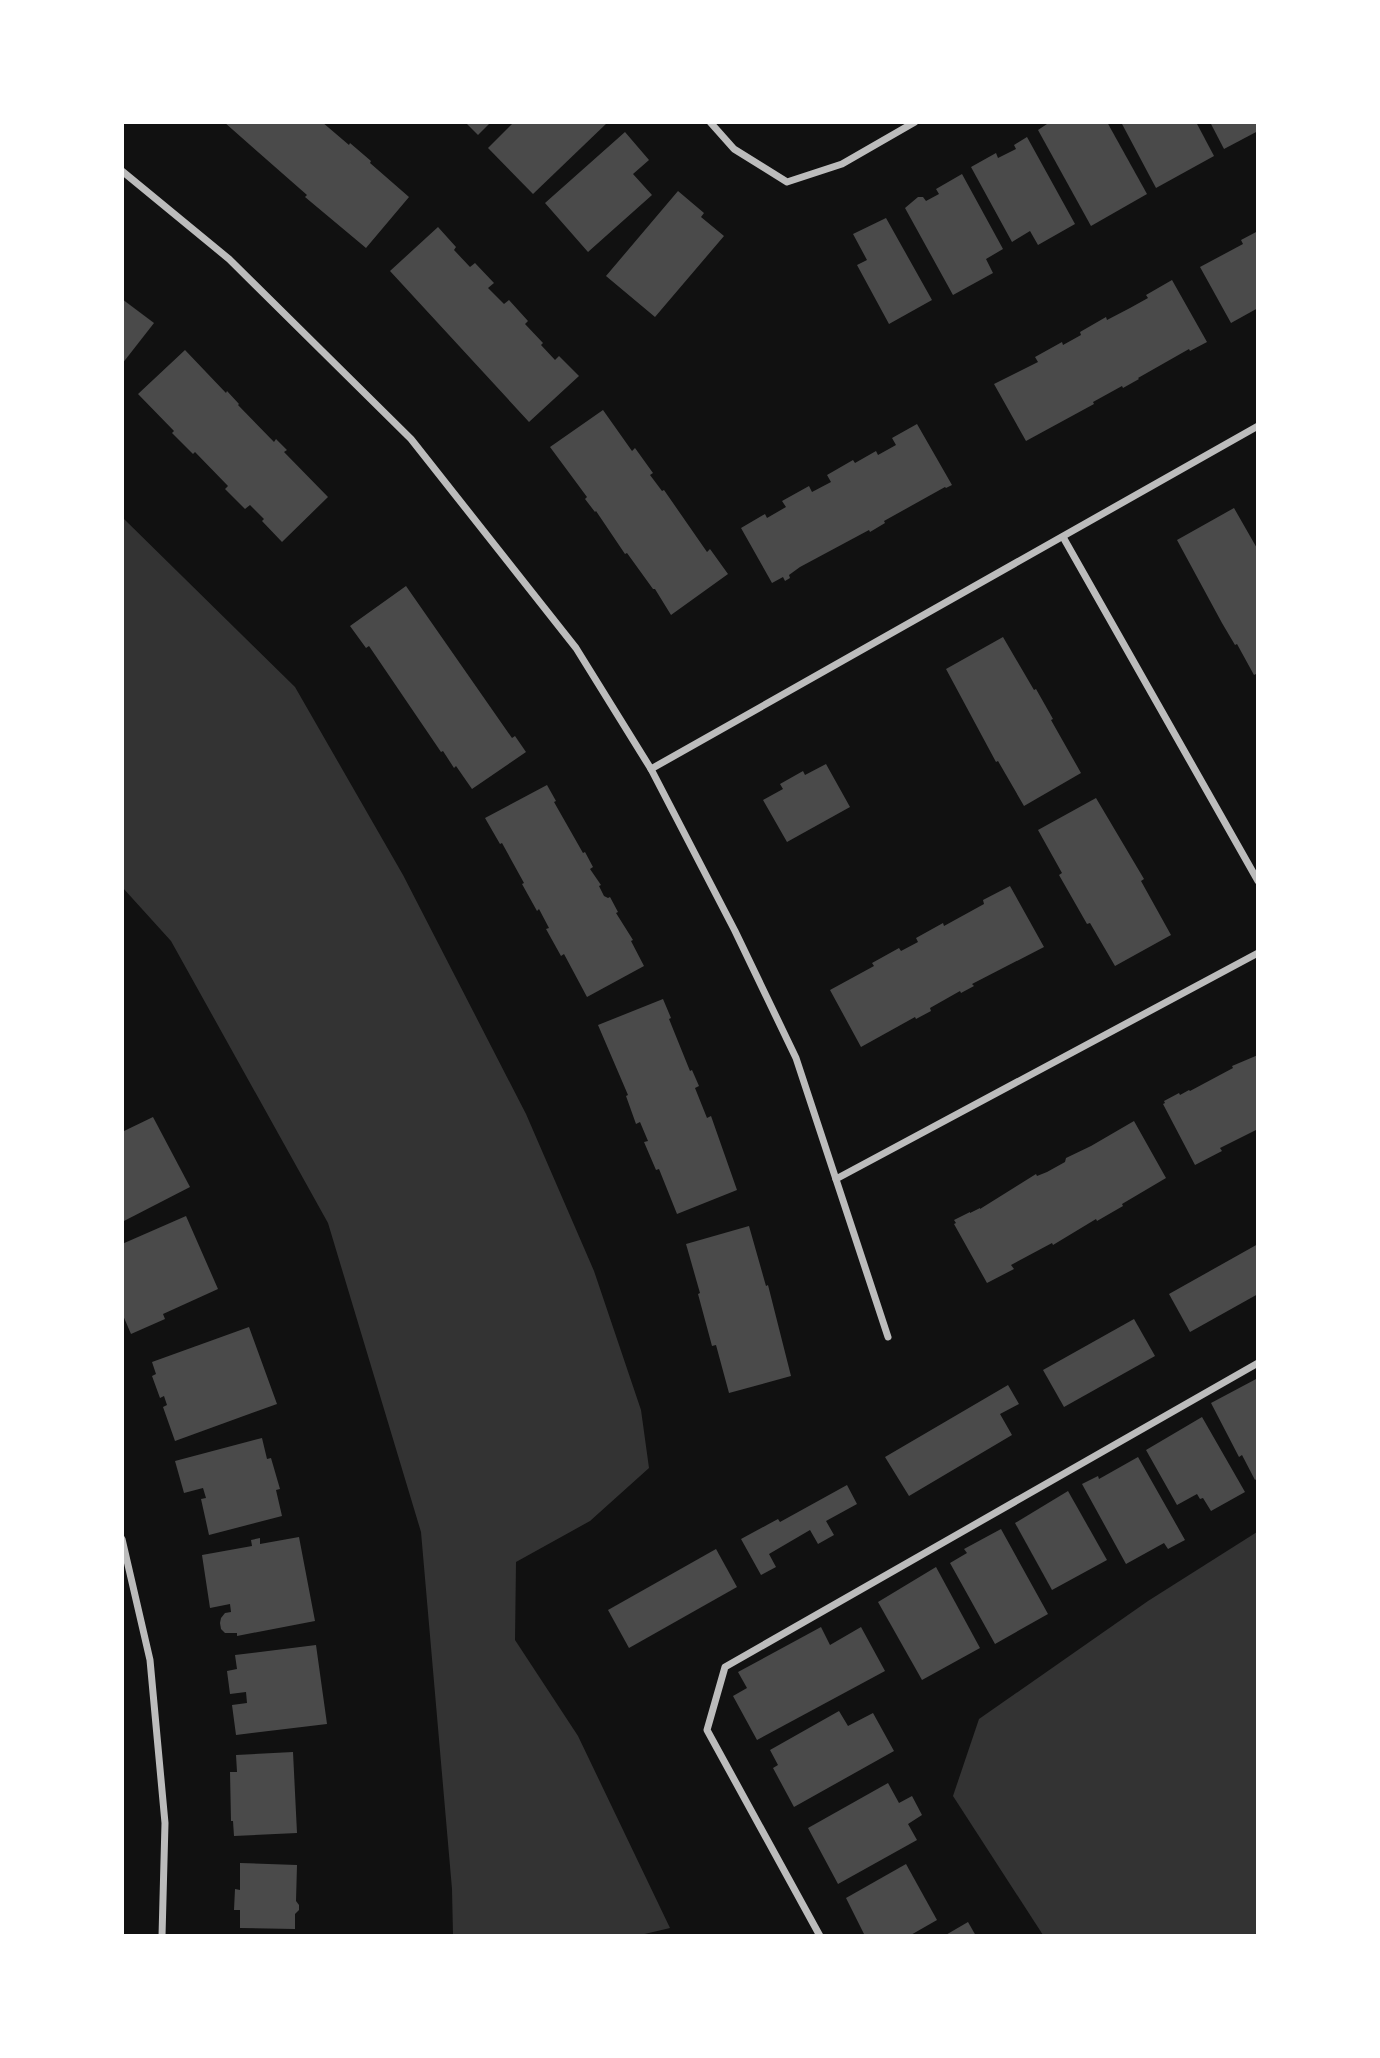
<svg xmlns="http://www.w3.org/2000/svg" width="1380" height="2058" viewBox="0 0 1380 2058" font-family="'Roboto Serif',serif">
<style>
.water{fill:#333}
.building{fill:#4a4a4a}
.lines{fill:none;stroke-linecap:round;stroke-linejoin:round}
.minor{stroke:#bcbcbc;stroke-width:7}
</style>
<rect width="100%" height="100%" fill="#111"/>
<g class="water">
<path d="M 123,518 L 295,687 L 403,875 L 526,1114 L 594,1271 L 641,1410 L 649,1468 L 590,1521 L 516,1562 L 515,1640 L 578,1736 L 670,1928 L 636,1936 L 453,1935 L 452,1889 L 421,1532 L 328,1223 L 171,941 L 123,888 Z"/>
<path d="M 1257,1532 L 1257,1935 L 1043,1935 L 953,1796 L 979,1719 L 1148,1601 Z"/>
</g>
<g class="building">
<path d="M 224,122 L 322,122 L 349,145 L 350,143 L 371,161 L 370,163 L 409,197 L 366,248 L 305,197 L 307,195 Z"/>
<path d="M 465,122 L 491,122 L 478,135 Z"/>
<path d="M 514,122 L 608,122 L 533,194 L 488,148 Z"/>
<path d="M 1050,122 L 1107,122 L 1147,194 L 1091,226 L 1038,130 Z"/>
<path d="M 1121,122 L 1196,122 L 1214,156 L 1156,188 Z"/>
<path d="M 1210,122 L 1258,122 L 1258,131 L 1224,149 Z"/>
<path d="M 625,132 L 649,160 L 633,174 L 652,195 L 588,252 L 545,203 Z"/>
<path d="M 1027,137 L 1075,224 L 1038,245 L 1030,231 L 1012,242 L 971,167 L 996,153 L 998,158 L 1016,149 L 1014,145 Z"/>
<path d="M 962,174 L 1003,249 L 986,259 L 993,273 L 953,295 L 905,208 L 918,197 L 923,197 L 926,201 L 939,194 L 936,189 Z"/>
<path d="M 678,191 L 704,213 L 701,217 L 724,236 L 655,317 L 606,276 Z"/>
<path d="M 886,218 L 932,300 L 889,324 L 857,265 L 867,260 L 853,234 Z"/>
<path d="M 438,227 L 456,247 L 454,250 L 470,267 L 475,263 L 494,283 L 488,288 L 504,304 L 509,300 L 528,321 L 525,324 L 543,343 L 541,345 L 555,360 L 559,356 L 579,376 L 529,422 L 390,271 Z"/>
<path d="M 1258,231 L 1258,308 L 1231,323 L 1200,267 L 1243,244 L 1241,240 Z"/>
<path d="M 1172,280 L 1207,342 L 1190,351 L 1189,349 L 1138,378 L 1139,379 L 1123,388 L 1122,386 L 1093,402 L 1094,404 L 1026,441 L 994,384 L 1038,362 L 1035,357 L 1062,342 L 1063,345 L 1081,335 L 1080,332 L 1106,317 L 1107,320 L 1130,308 L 1148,298 L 1146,295 Z"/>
<path d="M 122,299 L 154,323 L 122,364 Z"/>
<path d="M 185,350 L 226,393 L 227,391 L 239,404 L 238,405 L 274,442 L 276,439 L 287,450 L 284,452 L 328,497 L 282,542 L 262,521 L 264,519 L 250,505 L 245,509 L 225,489 L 228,486 L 195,452 L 193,454 L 172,433 L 174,431 L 138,394 Z"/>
<path d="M 603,410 L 632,451 L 635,448 L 653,473 L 650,475 L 662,491 L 664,490 L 707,552 L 710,549 L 728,574 L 671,615 L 655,589 L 653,589 L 627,553 L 625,554 L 596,511 L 595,512 L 585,499 L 587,497 L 550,447 Z"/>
<path d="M 917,424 L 952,485 L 946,488 L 945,487 L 884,521 L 885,523 L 870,532 L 869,530 L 800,567 L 789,575 L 790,578 L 785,581 L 783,577 L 772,583 L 741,528 L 765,514 L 767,518 L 786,507 L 782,501 L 809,486 L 812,492 L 831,482 L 827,475 L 853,460 L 855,463 L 876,451 L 878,455 L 896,445 L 892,438 Z"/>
<path d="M 1234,508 L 1258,550 L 1258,673 L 1254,675 L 1237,644 L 1235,645 L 1222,623 L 1177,540 Z"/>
<path d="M 406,586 L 512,738 L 515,736 L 526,752 L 472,789 L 456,766 L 454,768 L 443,751 L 441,752 L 369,646 L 366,648 L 350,626 Z"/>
<path d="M 1003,637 L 1034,690 L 1036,689 L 1053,719 L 1051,720 L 1081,773 L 1024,806 L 998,761 L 996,762 L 946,669 Z"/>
<path d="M 826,764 L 850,807 L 787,842 L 763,800 L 783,789 L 780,784 L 803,771 L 805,775 Z"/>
<path d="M 547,785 L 556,801 L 554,802 L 583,853 L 585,852 L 593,867 L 590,869 L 601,885 L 599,886 L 604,896 L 608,898 L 610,897 L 618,912 L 616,913 L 633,940 L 631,941 L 644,966 L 587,997 L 564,954 L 561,956 L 546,929 L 549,928 L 539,909 L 537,911 L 522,884 L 524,883 L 502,843 L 500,844 L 485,818 Z"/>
<path d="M 1096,798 L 1144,879 L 1141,881 L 1171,935 L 1115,966 L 1090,923 L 1087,924 L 1059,875 L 1062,873 L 1038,830 Z"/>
<path d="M 1010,886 L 1044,947 L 972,984 L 974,986 L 961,993 L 960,991 L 930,1008 L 931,1011 L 916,1019 L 915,1017 L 861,1047 L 830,990 L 874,966 L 872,963 L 899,948 L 901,951 L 918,942 L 916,938 L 943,923 L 944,926 L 984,904 L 983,900 Z"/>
<path d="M 663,999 L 671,1018 L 669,1019 L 690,1071 L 692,1070 L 699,1086 L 695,1088 L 707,1118 L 711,1116 L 737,1190 L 677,1214 L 659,1169 L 656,1170 L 644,1142 L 648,1141 L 640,1122 L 636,1124 L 626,1096 L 628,1095 L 598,1025 Z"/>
<path d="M 1258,1055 L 1258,1129 L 1220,1148 L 1222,1151 L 1195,1165 L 1163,1104 L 1165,1103 L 1164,1101 L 1179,1093 L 1180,1095 L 1189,1090 L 1190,1091 L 1233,1068 L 1232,1066 Z"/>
<path d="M 153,1117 L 190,1187 L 122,1222 L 122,1132 Z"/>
<path d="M 1134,1121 L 1166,1178 L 1122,1204 L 1123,1206 L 1097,1221 L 1096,1219 L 1053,1245 L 1052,1243 L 1011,1265 L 1014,1269 L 987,1283 L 954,1224 L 956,1223 L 954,1220 L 970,1212 L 970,1213 L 980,1208 L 980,1209 L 1036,1174 L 1037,1176 L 1047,1172 L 1065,1162 L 1066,1158 L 1091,1146 Z"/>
<path d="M 186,1216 L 218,1289 L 163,1314 L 165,1319 L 131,1334 L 122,1313 L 122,1244 Z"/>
<path d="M 749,1226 L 766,1286 L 768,1285 L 791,1376 L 729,1393 L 716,1345 L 712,1346 L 698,1294 L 700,1293 L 686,1244 Z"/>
<path d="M 1258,1244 L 1258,1294 L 1190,1332 L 1169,1294 Z"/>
<path d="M 1134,1319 L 1155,1356 L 1064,1407 L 1043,1370 Z"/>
<path d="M 249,1327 L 277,1404 L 175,1441 L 163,1407 L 167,1405 L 164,1396 L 160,1398 L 152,1376 L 156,1374 L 152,1362 Z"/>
<path d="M 1258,1378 L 1258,1478 L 1255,1480 L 1242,1455 L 1239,1457 L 1211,1403 Z"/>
<path d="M 1008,1385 L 1019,1404 L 1000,1414 L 1012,1435 L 909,1496 L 885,1457 Z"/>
<path d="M 1202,1417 L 1245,1492 L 1211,1511 L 1203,1498 L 1200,1499 L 1197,1494 L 1177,1505 L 1146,1450 Z"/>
<path d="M 262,1438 L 267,1459 L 271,1458 L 280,1489 L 276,1490 L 282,1516 L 209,1535 L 201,1499 L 206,1498 L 203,1488 L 184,1493 L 175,1461 Z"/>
<path d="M 1138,1457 L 1185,1540 L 1168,1549 L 1164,1543 L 1126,1564 L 1082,1484 L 1098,1476 L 1099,1479 Z"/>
<path d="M 847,1485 L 857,1504 L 826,1521 L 834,1535 L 818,1544 L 810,1530 L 769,1554 L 776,1567 L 761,1575 L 741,1539 L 778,1519 L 780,1522 Z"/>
<path d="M 1068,1491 L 1107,1560 L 1052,1590 L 1015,1523 Z"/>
<path d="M 1001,1529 L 1048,1614 L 995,1644 L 950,1563 L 967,1553 L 964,1549 Z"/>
<path d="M 299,1537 L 315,1621 L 237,1636 L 237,1633 L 225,1633 L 221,1629 L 220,1623 L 221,1618 L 225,1613 L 231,1612 L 230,1604 L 210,1608 L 202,1555 L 252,1546 L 251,1540 L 260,1538 L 260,1544 Z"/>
<path d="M 716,1549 L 737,1587 L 629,1648 L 608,1610 Z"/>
<path d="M 936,1567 L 980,1648 L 922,1680 L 878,1602 Z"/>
<path d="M 821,1627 L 830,1645 L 861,1627 L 885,1671 L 757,1740 L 733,1696 L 747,1688 L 738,1672 Z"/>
<path d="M 316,1645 L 327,1724 L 236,1735 L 232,1705 L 247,1703 L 246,1692 L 230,1694 L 227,1671 L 237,1669 L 235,1655 Z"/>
<path d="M 839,1711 L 848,1726 L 873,1713 L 894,1751 L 794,1807 L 773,1768 L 778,1765 L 770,1750 Z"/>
<path d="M 293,1752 L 297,1833 L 234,1836 L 233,1821 L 231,1821 L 230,1772 L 237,1772 L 236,1755 Z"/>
<path d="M 888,1783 L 899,1803 L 912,1796 L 922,1815 L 908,1824 L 917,1840 L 838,1884 L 808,1828 Z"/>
<path d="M 240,1863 L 297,1865 L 296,1901 L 299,1905 L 299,1910 L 295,1914 L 295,1929 L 240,1928 L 240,1910 L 234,1910 L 235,1889 L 240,1890 Z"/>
<path d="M 906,1864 L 937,1920 L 909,1936 L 865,1936 L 846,1898 Z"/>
<path d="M 968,1922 L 976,1936 L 944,1936 Z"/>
</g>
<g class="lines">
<g class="minor">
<path d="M 710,122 L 734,149 L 787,182 L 842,164 L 915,122"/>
<path d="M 122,171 L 229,259 L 411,439 L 576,648 L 651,769 L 735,931 L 796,1058 L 888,1337"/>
<path d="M 1063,537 L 1258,881"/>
<path d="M 651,769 L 1258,426"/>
<path d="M 836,1179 L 1258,953"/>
<path d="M 122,1539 L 150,1660 L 165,1823 L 162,1936"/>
<path d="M 820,1936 L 707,1730 L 725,1667 L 1258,1363"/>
</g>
</g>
<rect width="1380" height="2058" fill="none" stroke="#ffffff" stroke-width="248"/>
</svg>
